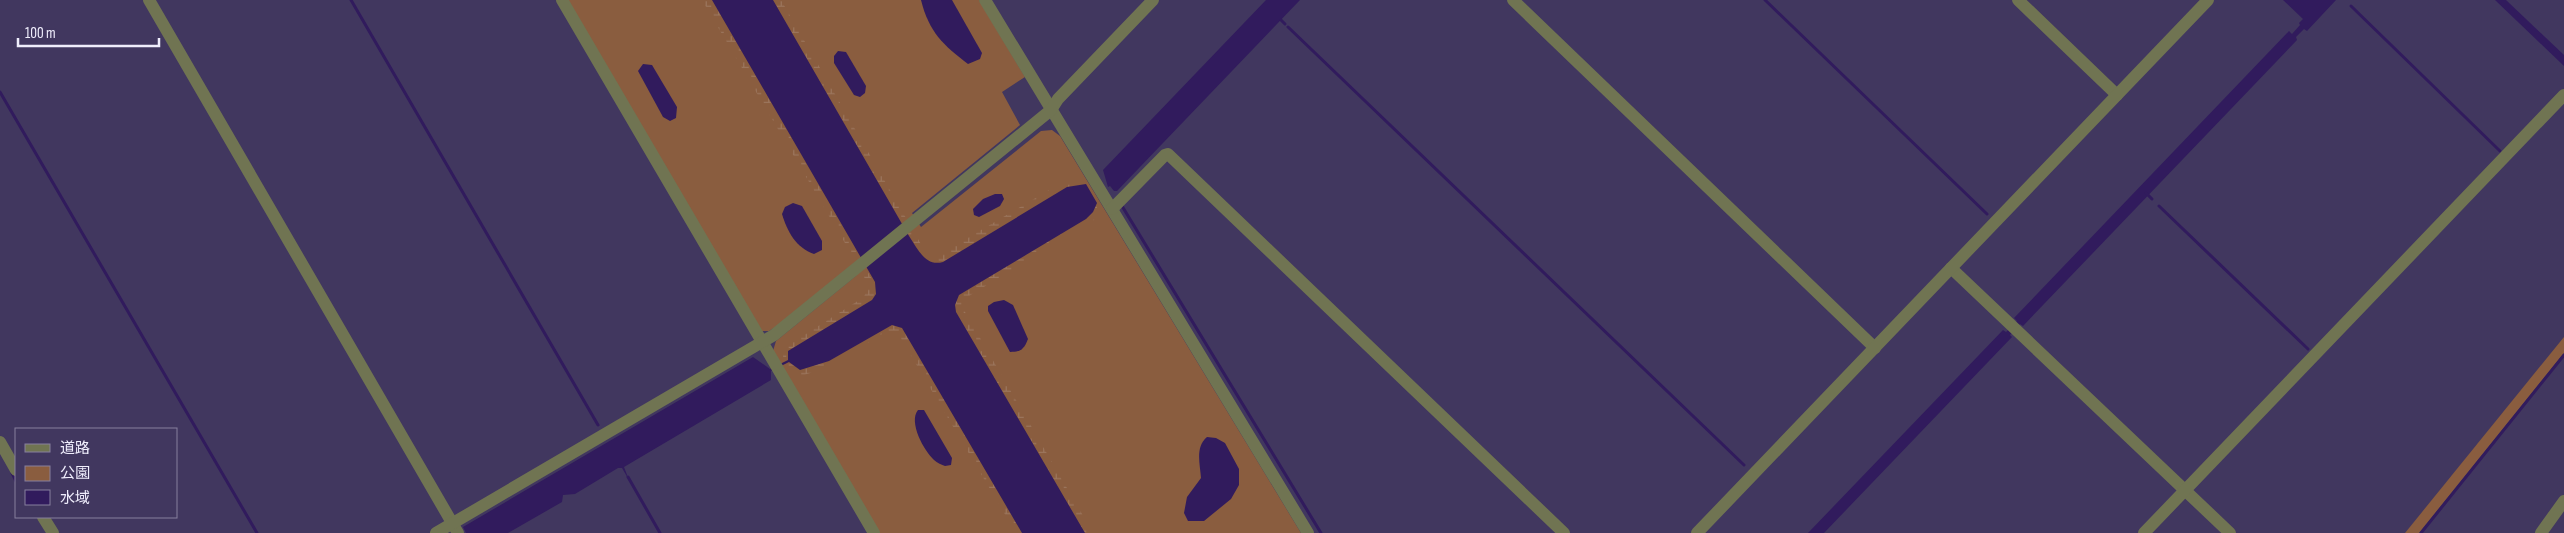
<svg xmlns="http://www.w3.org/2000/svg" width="2564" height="533" viewBox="0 0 2564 533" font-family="'Sofia Sans Condensed','Noto Sans JP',sans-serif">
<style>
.green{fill:#8a5d3f}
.wetland{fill:url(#wetland-marsh)}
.water{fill:#311b5d}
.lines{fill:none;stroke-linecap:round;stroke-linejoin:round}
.stream{stroke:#311b5d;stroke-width:3}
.minor{stroke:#707452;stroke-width:12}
</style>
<defs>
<pattern id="wetland-marsh" width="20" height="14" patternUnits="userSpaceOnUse" patternTransform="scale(1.25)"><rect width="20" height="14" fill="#8a5d3f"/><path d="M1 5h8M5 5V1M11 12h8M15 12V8" fill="none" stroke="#9b755c"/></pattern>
</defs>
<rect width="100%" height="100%" fill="#41375f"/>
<g class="green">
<path d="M 567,0 L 979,0 L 1025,77 L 1002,92 L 1020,125 L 912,213 L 921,227 L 1041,131 L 1052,130 L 1060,136 L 1301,533 L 878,533 L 773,351 L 776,341 L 857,275 L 769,331 L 761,331 Z"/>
<path d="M 2564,337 L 2564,353 L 2419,533 L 2405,533 Z"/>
</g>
<g class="wetland">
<path d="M 702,0 L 712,0 L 877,288 L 872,300 L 788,351 L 788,360 L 784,362 L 782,349 L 864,297 L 868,286 L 862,272 Z"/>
<path d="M 773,0 L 781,0 L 926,253 L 937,256 L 1066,180 L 1086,184 L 1067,187 L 943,262 C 925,267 918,249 909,236 Z"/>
<path d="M 1097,203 L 1097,218 L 969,296 L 964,303 L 965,312 L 1093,533 L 1085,533 L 956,312 L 955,305 L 959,295 L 1093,212 Z"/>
<path d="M 892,325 L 902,328 L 1022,533 L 1016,533 L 900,337 L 892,333 L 882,334 L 830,366 L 796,378 L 785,364 L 789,362 L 829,361 Z"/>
</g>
<g class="water">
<path d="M 712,0 L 773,0 L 909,236 C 918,249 925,267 943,262 L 1067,187 L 1086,184 L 1097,203 L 1093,212 L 1086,219 L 959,295 L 955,305 L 956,312 L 1085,533 L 1022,533 L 902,328 L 892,325 L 829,361 L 800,370 L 789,362 L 771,371 L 771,380 L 624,467 L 629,480 L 622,468 L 618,468 L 575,494 L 563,495 L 562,502 L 508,533 L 466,533 L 463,527 L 753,357 L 770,369 L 788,360 L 788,351 L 872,300 L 876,294 L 875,282 Z"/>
<path d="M 921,0 L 952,0 L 982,53 L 980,59 L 968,64 C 943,45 929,32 921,0 Z"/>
<path d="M 1266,0 L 1300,0 L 1117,191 L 1114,191 L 1110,186 L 1108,187 L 1103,170 Z"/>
<path d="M 2283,0 L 2336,0 L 2307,31 L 2304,29 L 2296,37 L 2297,40 L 2023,326 L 2020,324 L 2010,335 L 2012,337 L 1824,533 L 1808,533 L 2003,330 L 2006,332 L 2017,321 L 2014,318 L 2289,31 L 2292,34 L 2300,25 L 2299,23 L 2303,19 Z"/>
<path d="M 2495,0 L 2506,0 L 2564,55 L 2564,66 Z"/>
<path d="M 838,51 L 846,52 L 866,86 L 865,93 L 860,97 L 854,95 L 834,63 L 834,56 Z"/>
<path d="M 643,64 L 652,65 L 677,107 L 676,118 L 670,121 L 663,117 L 638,71 Z"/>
<path d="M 995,194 L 1002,194 L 1004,199 L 1000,206 L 979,217 L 974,215 L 973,209 L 983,199 Z"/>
<path d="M 793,203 L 802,206 L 822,241 L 822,250 L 814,254 C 796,248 787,231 782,214 L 785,207 Z"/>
<path d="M 1004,300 L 1013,305 L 1028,339 C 1024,349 1021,352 1010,352 L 988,311 L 988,306 L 994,302 Z"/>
<path d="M 918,410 L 924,410 L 952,458 L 951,465 L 945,466 C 942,465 937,463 934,460 C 924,451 908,422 918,410 Z"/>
<path d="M 1207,437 L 1216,438 L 1225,443 L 1239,469 L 1239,485 L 1231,499 L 1204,521 L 1188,521 L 1184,513 L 1187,497 L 1201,478 C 1200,464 1195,447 1207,437 Z"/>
</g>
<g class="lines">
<g class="stream">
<path d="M 351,0 L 598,425"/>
<path d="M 1765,0 L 1987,214"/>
<path d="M 2351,6 L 2500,151"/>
<path d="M 1281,20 L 1285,24"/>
<path d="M 1288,27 L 1744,465"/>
<path d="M 0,92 L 257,533"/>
<path d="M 2146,193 L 2152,199"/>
<path d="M 1122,206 L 1321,533"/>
<path d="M 2159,206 L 2308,349"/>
<path d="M 12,473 L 16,481"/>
<path d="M 628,477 L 660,533"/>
<path d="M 2421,533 L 2564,355"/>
</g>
<g class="minor">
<path d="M 149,0 L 458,533"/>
<path d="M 562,0 L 874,533"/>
<path d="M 985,0 L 1308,533"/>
<path d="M 1513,0 L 1875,348"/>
<path d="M 2018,0 L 2117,95"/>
<path d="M 1112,209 L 1165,155 L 1168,154 L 1564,533"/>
<path d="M 1951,268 L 2230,533"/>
<path d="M 0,442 L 16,470"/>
<path d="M 43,517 L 53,533"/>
<path d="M 436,533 L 774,335 L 1051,110 L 1058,99 L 1153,0"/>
<path d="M 1697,533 L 2208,0"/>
<path d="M 2144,533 L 2564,95"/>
<path d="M 2541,533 L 2564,501"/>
</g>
</g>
<rect x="15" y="428" width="162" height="90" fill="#41375f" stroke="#87809e"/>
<rect x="25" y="444" width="25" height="8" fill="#707452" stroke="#87809e"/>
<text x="60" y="453" font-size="15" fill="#efedfc">道路</text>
<rect x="25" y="466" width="25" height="15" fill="#8a5d3f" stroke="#87809e"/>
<text x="60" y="478" font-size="15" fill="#efedfc">公園</text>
<rect x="25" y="490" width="25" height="15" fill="#311b5d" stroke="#87809e"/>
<text x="60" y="503" font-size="15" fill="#efedfc">水域</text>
<path d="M18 38v8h141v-8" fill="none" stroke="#efedfc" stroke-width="2.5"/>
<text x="25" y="38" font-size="15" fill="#efedfc" stroke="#41375f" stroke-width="4" paint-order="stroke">100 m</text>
</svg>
